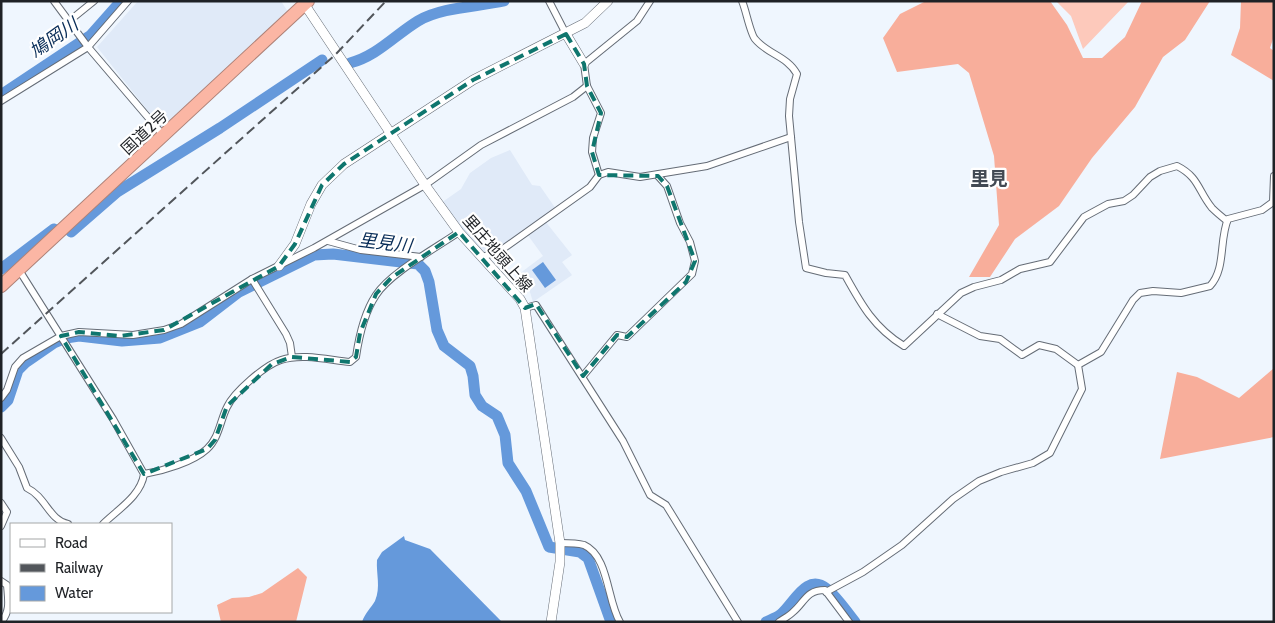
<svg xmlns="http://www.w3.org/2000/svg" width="1275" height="623" viewBox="0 0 1275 623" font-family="Cabin,'Noto Sans JP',sans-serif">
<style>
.built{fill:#e0eaf8}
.green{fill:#fdc9bb}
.forest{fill:#f8ae9b}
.water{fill:#6599db}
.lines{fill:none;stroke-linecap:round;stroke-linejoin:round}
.river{stroke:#6599db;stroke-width:11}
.street-casing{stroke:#656c76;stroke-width:8}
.secondary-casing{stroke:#656c76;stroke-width:10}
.highway-casing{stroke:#ae8278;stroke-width:14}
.street{stroke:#fff;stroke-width:6}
.secondary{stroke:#fff;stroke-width:9}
.highway{stroke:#fbb6a4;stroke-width:12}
.rail{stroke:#52565b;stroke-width:2;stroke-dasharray:10 5;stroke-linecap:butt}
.marked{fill:none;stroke:#0f766e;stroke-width:4;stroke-dasharray:10 6;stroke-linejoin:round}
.labels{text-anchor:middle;stroke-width:4.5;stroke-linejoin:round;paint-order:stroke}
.street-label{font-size:16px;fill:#1f2226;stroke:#fff}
.water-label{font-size:18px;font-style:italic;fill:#082c57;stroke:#fff}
.quarter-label{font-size:19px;font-weight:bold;fill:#434a53;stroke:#fff}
</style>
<rect width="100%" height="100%" fill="#eff6fe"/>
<g class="built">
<path d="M 138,1 L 281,1 L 290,15 L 164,131 L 97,47 Z"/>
<path d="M 510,150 L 532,185 L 540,186 L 556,209 L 494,252 L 483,254 L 465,235 L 441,203 L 461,189 L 470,173 L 491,158 Z"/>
<path d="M 545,221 L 572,255 L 562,262 L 572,275 L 533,302 L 529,289 L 519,274 L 543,256 L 527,234 Z"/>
</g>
<path class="green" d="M 1056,1 L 1129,1 L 1083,49 L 1071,16 Z"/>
<g class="forest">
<path d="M 926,1 L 1050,1 L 1067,25 L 1083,58 L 1102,58 L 1125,37 L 1142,1 L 1210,1 L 1185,40 L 1163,57 L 1135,107 L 1092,158 L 1059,206 L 1015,239 L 990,277 L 969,277 L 999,225 L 994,156 L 969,73 L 958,64 L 897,72 L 883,38 L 900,14 Z"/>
<path d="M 1241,1 L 1274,1 L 1274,36 L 1270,48 L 1274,51 L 1274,81 L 1231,55 L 1240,28 Z"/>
<path d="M 1274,368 L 1274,437 L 1160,459 L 1177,372 L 1197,377 L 1239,398 Z"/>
<path d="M 298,568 L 307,577 L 296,622 L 221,622 L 217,605 L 232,598 L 249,597 L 262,593 Z"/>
</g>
<g class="water">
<path d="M 543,262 L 556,280 L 545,288 L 532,270 Z"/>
<path d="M 404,536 L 405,540 L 430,549 L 502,622 L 362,622 C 365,613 371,608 375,601 C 381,587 376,574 377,560 L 382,552 Z"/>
</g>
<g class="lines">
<g class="river">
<path d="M 350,63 C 377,56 395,35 418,21 C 442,7 477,7 504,1"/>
<path d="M 1,95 L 91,35 L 121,1"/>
<path d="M 71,232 L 117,192 L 220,128 L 322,60"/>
<path d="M 1,269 L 54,229"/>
<path d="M 1,407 L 8,400 L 18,370 L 25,363 L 54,343 L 66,338 L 79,336 L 122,341 L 160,338 L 200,322 L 239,292 L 314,255 L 333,254 L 418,264 L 425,271 L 429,282 L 437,330 L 444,346 L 470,366 L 473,376 L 475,395 L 482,406 L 497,416 L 505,435 L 508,463 L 526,491 L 549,547 L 580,552 L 588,558 L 611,622"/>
<path d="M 766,622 C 770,620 776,618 780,615 C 794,604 806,572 827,589 C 838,598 846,611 855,622"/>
</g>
<defs>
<g id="street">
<path d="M 54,1 L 88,47 L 163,135"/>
<path d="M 549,1 L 566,34"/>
<path d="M 742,1 C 746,10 750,33 755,39 C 767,54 787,56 797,74 L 790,99 L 789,116 L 799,222 L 806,268 L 826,273 L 845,275 C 861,304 874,328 904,346 L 961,293 L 974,287 L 1001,280 L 1020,269 L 1050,262 L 1084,217 L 1108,204 L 1124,201 L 1133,195 L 1150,177 L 1160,171 L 1177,166 C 1199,177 1198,191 1212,208 C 1217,213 1222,217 1227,221"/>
<path d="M 42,43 L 94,1"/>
<path d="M 1,101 L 88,47 L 128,1"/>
<path d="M 599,175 L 592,152 L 593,138 L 601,113 L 587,86 L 584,64 L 637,21 L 650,1"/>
<path d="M 328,241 L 361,250 L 421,257"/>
<path d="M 482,257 L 500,251 L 590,187 L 599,175 L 608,172 L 640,177 L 707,166 L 791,137"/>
<path d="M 19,270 L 113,419 L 144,474 C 141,496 117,510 103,524"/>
<path d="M 252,279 L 286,334 L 290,343 L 292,357"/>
<path d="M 525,308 L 536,305 L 623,441 L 650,495 L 666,505 L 738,622"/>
<path d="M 937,314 L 980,336 L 1000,339 L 1022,355 L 1039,345 L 1056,349 L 1078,365"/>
<path d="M 583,376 L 617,335 L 627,337 L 692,274 L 695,261 L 690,242 L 680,223 L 667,186 L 658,176"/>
<path d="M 1,398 L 7,390 L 15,367 L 23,358 L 61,336 L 79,332 L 133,335 L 164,330 L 181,324 L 252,279 L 314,248 L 425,185 L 481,145 L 573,97 L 587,86"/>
<path d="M 1,438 L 19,467 L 27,488 C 46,497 49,520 68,524"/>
<path d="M 144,474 C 163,471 193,462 207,449 C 219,438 220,421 227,407 C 234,392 265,365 281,360 C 302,353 329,360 350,362 L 356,357 C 359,336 364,313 376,295 C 390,273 436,248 459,232"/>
<path d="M 1,503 L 7,512 L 1,526"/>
<path d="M 560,543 C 567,543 577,543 584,545 C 609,556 607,601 620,622"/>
<path d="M 1,581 L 7,585 C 8,599 11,611 1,622"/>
<path d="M 826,592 L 863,572 L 902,545 L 953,499 L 979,481 L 1001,472 L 1033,463 L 1050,453 L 1082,389 L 1078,365 L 1101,352 L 1133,300 L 1140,293 L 1153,291 L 1181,293 L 1210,286 C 1226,269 1219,240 1228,219 L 1262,210 L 1273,202 L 1274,176"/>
<path d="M 779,622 C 783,619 789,616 793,612 C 805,602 806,590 825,590 L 849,622"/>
</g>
<g id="secondary">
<path d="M 305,5 L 425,185 L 459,232 L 520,299 L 525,308 L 560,543 L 560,562 L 551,622"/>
<path d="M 566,34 L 584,64"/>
<path d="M 279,266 L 295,244 L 311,204 L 322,185 L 344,164 L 473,80 L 585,23 L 608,1"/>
</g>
<path id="highway" d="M 1,286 L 308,1"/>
</defs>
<use href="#street" class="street-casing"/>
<use href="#secondary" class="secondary-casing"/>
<use href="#highway" class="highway-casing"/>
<use href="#street" class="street"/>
<use href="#secondary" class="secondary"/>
<use href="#highway" class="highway"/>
<path class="rail" d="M 1,354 L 336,54 L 386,1"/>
</g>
<path class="marked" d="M 566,34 L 584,64 L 587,86 L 601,113 L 592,152 L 599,175 L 658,176 L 667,186 L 695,261 L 686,282 L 627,337 L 617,335 L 583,376 L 536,304 L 525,308 L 459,232 L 391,278 L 376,294 L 360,333 L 356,357 L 350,362 L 292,357 L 272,364 L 227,406 L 215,440 L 207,449 L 144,474 L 61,336 L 79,332 L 120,336 L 164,330 L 279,266 L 295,244 L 322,185 L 344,164 L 473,80 Z"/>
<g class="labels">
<g class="street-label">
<text transform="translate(144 132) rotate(-43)" y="6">国道2号</text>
<text transform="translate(498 253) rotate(49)" y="6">里庄地頭上線</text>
</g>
<g class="water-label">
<text transform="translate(54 38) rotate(-35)" y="6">鳩岡川</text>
<text transform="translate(385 243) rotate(7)" y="6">里見川</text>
</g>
<g class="quarter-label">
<text x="989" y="185">里見</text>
</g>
</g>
<rect width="1275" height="623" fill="none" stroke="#1f2226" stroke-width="5"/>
<rect x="10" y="523" width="162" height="90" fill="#ffffff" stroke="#a5a7a8"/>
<rect x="20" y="539" width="25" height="8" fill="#ffffff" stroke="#a5a7a8"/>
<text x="55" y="548" font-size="15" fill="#1f2226">Road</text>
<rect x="20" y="564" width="25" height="8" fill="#52565b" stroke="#a5a7a8"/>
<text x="55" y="573" font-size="15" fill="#1f2226">Railway</text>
<rect x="20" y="586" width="25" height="15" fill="#6599db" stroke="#a5a7a8"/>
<text x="55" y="598" font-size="15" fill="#1f2226">Water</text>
</svg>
